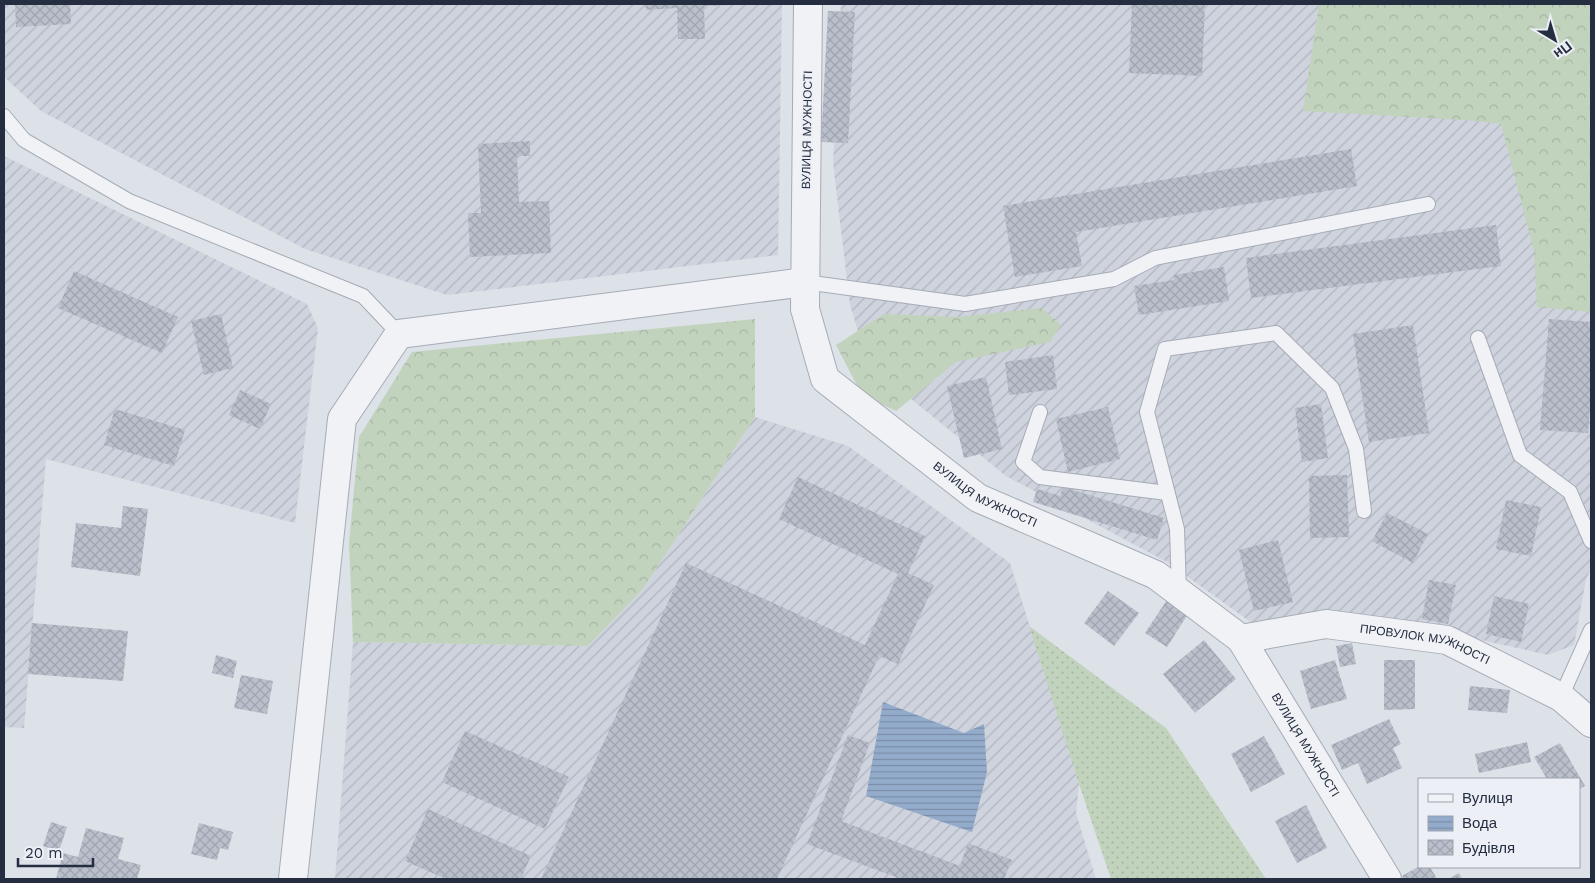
<svg xmlns="http://www.w3.org/2000/svg" width="1595" height="883" viewBox="0 0 1595 883" font-family="'Work Sans',sans-serif">
<style>
.industrial{fill:url(#industrial-furrows)}
.forest{fill:url(#forest-crowns)}
.garden{fill:url(#garden-dots)}
.water{fill:url(#water-rules)}
.building{fill:url(#building-cross-hatch)}
.lines{fill:none;stroke-linecap:round;stroke-linejoin:round}
.lane-casing{stroke:#a6abb6;stroke-width:16}
.street-casing{stroke:#a6abb6;stroke-width:30}
.lane{stroke:#f0f2f6;stroke-width:14}
.street{stroke:#f0f2f6;stroke-width:28}
.labels{text-anchor:middle;stroke-width:4;stroke-linejoin:round;paint-order:stroke}
.street-label{font-size:12px;fill:#252d40;stroke:#ecf0f6}
</style>
<defs>
<pattern id="industrial-furrows" width="10" height="10" patternUnits="userSpaceOnUse" patternTransform="scale(1.25)"><rect width="10" height="10" fill="#ced3dd"/><path d="M-1 1l2-2M0 10L10 0M9 11l2-2" fill="none" stroke="#b1b5bf"/></pattern>
<pattern id="forest-crowns" width="20" height="18" patternUnits="userSpaceOnUse" patternTransform="scale(1.25)"><rect width="20" height="18" fill="#c1d3bd"/><path d="M2 6a3 3 0 1 1 6 0M12 15a3 3 0 1 1 6 0" fill="none" stroke="#a6b5a4"/></pattern>
<pattern id="garden-dots" width="8" height="8" patternUnits="userSpaceOnUse" patternTransform="scale(1.25)"><rect width="8" height="8" fill="#c1d3bd"/><path d="M2 2h.1M6 6h.1" fill="none" stroke="#a6b5a4" stroke-width="1.8" stroke-linecap="round"/></pattern>
<pattern id="water-rules" width="6" height="5" patternUnits="userSpaceOnUse" patternTransform="scale(1.25)"><rect width="6" height="5" fill="#94accc"/><path d="M0 2.5h6" fill="none" stroke="#798ca7"/></pattern>
<pattern id="building-cross-hatch" width="8" height="8" patternUnits="userSpaceOnUse" patternTransform="scale(1.25)"><rect width="8" height="8" fill="#b9bfcb"/><path d="M0 0l8 8M0 8l8-8" fill="none" stroke="#9fa4af"/></pattern>
</defs>
<rect width="100%" height="100%" fill="#dde1e8"/>
<g class="industrial">
<path d="M 4,4 L 782,4 L 778,255 L 447,295 L 305,249 L 41,111 L 4,77 Z"/>
<path d="M 841,4 L 1344,4 L 1519,114 L 1591,248 L 1591,569 L 1586,579 L 1574,645 L 1548,655 L 1397,621 L 1252,623 L 1167,562 L 1006,476 L 868,364 L 850,305 L 833,163 Z"/>
<path d="M 4,156 L 307,304 L 318,328 L 295,523 L 46,459 L 24,728 L 4,727 Z"/>
<path d="M 755,417 L 848,446 L 1010,563 L 1079,784 L 1076,813 L 1096,879 L 335,879 L 353,642 L 588,646 L 643,589 Z"/>
</g>
<g class="forest">
<path d="M 1319,4 L 1591,4 L 1591,312 L 1537,307 L 1534,251 L 1501,124 L 1464,120 L 1303,111 Z"/>
<path d="M 1042,308 L 1061,325 L 1050,342 L 956,362 L 896,411 L 862,395 L 836,345 L 884,314 L 956,317 Z"/>
<path d="M 755,319 L 755,417 L 643,589 L 588,646 L 353,642 L 349,543 L 359,437 L 412,352 Z"/>
</g>
<path class="garden" d="M 1029,626 L 1166,728 L 1266,879 L 1111,879 L 1079,784 Z"/>
<path class="water" d="M 883,702 L 964,733 L 984,724 L 987,772 L 972,832 L 866,796 Z"/>
<g class="building">
<path d="M 15,4 L 70,4 L 71,24 L 16,27 Z"/>
<path d="M 645,4 L 730,4 L 730,5 L 704,6 L 705,39 L 678,39 L 677,8 L 646,10 Z"/>
<path d="M 1132,4 L 1205,4 L 1202,76 L 1129,73 Z"/>
<path d="M 828,11 L 855,12 L 848,143 L 821,142 Z"/>
<path d="M 530,141 L 530,156 L 517,156 L 519,202 L 549,201 L 551,253 L 470,257 L 468,213 L 481,213 L 478,144 Z"/>
<path d="M 1351,149 L 1357,186 L 1076,232 L 1082,266 L 1015,277 L 1003,206 Z"/>
<path d="M 1496,225 L 1501,266 L 1251,298 L 1246,258 Z"/>
<path d="M 1224,267 L 1229,301 L 1139,315 L 1134,286 L 1174,280 L 1174,275 Z"/>
<path d="M 74,271 L 178,317 L 162,353 L 58,308 Z"/>
<path d="M 221,314 L 233,368 L 204,375 L 191,321 Z"/>
<path d="M 1549,319 L 1591,322 L 1591,394 L 1588,433 L 1540,430 Z"/>
<path d="M 1413,325 L 1429,433 L 1369,442 L 1353,334 Z"/>
<path d="M 1053,355 L 1057,389 L 1009,395 L 1005,362 Z"/>
<path d="M 986,377 L 1002,449 L 964,458 L 947,386 Z"/>
<path d="M 240,390 L 271,404 L 260,429 L 229,415 Z"/>
<path d="M 1321,404 L 1328,458 L 1302,462 L 1295,408 Z"/>
<path d="M 1108,407 L 1120,459 L 1068,472 L 1056,419 Z"/>
<path d="M 115,409 L 185,430 L 174,466 L 104,445 Z"/>
<path d="M 1347,475 L 1349,537 L 1310,538 L 1309,476 Z"/>
<path d="M 798,477 L 925,536 L 908,573 L 934,585 L 898,664 L 879,656 L 777,879 L 541,879 L 686,563 L 865,645 L 898,574 L 779,519 Z"/>
<path d="M 1063,487 L 1164,518 L 1157,540 L 1033,502 L 1037,489 L 1060,496 Z"/>
<path d="M 1506,500 L 1541,507 L 1531,556 L 1496,549 Z"/>
<path d="M 123,506 L 148,509 L 140,576 L 71,567 L 76,523 L 121,528 Z"/>
<path d="M 1387,513 L 1428,534 L 1413,563 L 1372,541 Z"/>
<path d="M 1278,540 L 1293,602 L 1254,611 L 1239,550 Z"/>
<path d="M 1429,580 L 1456,585 L 1448,624 L 1422,619 Z"/>
<path d="M 1108,591 L 1139,613 L 1114,646 L 1084,623 Z"/>
<path d="M 1494,596 L 1529,604 L 1521,642 L 1486,634 Z"/>
<path d="M 1167,600 L 1188,614 L 1167,647 L 1145,633 Z"/>
<path d="M 32,623 L 128,631 L 123,681 L 28,674 Z"/>
<path d="M 1204,640 L 1236,679 L 1195,713 L 1163,674 Z"/>
<path d="M 1352,643 L 1356,664 L 1340,667 L 1336,646 Z"/>
<path d="M 216,655 L 237,661 L 233,678 L 212,673 Z"/>
<path d="M 1335,660 L 1347,699 L 1311,709 L 1300,671 Z"/>
<path d="M 1384,660 L 1415,660 L 1415,709 L 1384,710 Z"/>
<path d="M 241,675 L 273,681 L 267,714 L 234,708 Z"/>
<path d="M 1470,686 L 1510,690 L 1507,713 L 1468,710 Z"/>
<path d="M 1389,719 L 1401,744 L 1393,748 L 1402,768 L 1367,784 L 1358,763 L 1342,770 L 1331,745 Z"/>
<path d="M 465,731 L 569,777 L 545,829 L 442,782 Z"/>
<path d="M 848,735 L 870,743 L 841,821 L 960,866 L 968,843 L 1012,860 L 1004,879 L 901,879 L 807,844 Z"/>
<path d="M 1264,736 L 1285,774 L 1251,792 L 1231,754 Z"/>
<path d="M 1527,742 L 1531,762 L 1479,773 L 1475,754 Z"/>
<path d="M 1560,743 L 1585,786 L 1579,789 L 1579,779 L 1547,779 L 1534,757 Z"/>
<path d="M 1306,805 L 1327,848 L 1297,863 L 1275,821 Z"/>
<path d="M 428,809 L 531,856 L 521,879 L 446,879 L 405,861 Z"/>
<path d="M 51,822 L 67,827 L 59,851 L 43,846 Z"/>
<path d="M 199,823 L 233,832 L 228,850 L 220,848 L 217,860 L 191,854 Z"/>
<path d="M 86,828 L 124,838 L 118,859 L 141,865 L 137,879 L 56,879 L 63,853 L 78,857 Z"/>
<path d="M 1418,867 L 1430,867 L 1437,879 L 1404,879 L 1402,876 Z"/>
<path d="M 1459,873 L 1462,879 L 1449,879 Z"/>
</g>
<g class="lines">
<defs>
<g id="lane">
<path d="M 4,116 L 24,140 L 129,201 L 363,296 L 399,334"/>
<path d="M 805,282 L 965,304 L 1114,279 L 1155,258 L 1428,204"/>
<path d="M 1478,338 L 1520,455 L 1570,492 L 1591,541"/>
<path d="M 1040,412 L 1023,462 L 1040,477 L 1167,493"/>
<path d="M 1179,592 L 1177,529 L 1147,412 L 1165,349 L 1276,333 L 1332,388 L 1356,449 L 1364,511"/>
<path d="M 1561,697 L 1591,630"/>
</g>
<g id="street">
<path id="s1" d="M 808,4 L 805,309 L 825,379 L 978,498 L 1156,575 L 1241,639 L 1387,879"/>
<path id="s2" d="M 1241,639 L 1326,624 L 1447,640 L 1561,697 L 1591,723"/>
<path d="M 293,879 L 342,419 L 399,334 L 805,282"/>
</g>
</defs>
<use href="#lane" class="lane-casing"/>
<use href="#street" class="street-casing"/>
<use href="#lane" class="lane"/>
<use href="#street" class="street"/>
</g>
<g class="labels">
<g class="street-label">
<text transform="translate(807 130) rotate(-89)" y="4">ВУЛИЦЯ МУЖНОСТІ</text>
<text dy="4" stroke="none"><textPath href="#s1" startOffset="576">ВУЛИЦЯ МУЖНОСТІ</textPath></text>
<text dy="4" stroke="none"><textPath href="#s2" startOffset="188">ПРОВУЛОК МУЖНОСТІ</textPath></text>
<text dy="4" stroke="none"><textPath href="#s1" startOffset="996">ВУЛИЦЯ МУЖНОСТІ</textPath></text>
</g>
</g>
<rect width="1595" height="883" fill="none" stroke="#252d40" stroke-width="10"/>
<rect x="1418" y="778" width="162" height="90" fill="#ecf0f6" stroke="#9ca2ad"/>
<rect x="1428" y="794" width="25" height="8" fill="#f0f2f6" stroke="#9ca2ad"/>
<text x="1462" y="803" font-size="15" fill="#252d40">Вулиця</text>
<rect x="1428" y="816" width="25" height="15" fill="url(#water-rules)" stroke="#9ca2ad"/>
<text x="1462" y="828" font-size="15" fill="#252d40">Вода</text>
<rect x="1428" y="840" width="25" height="15" fill="url(#building-cross-hatch)" stroke="#9ca2ad"/>
<text x="1462" y="853" font-size="15" fill="#252d40">Будівля</text>
<g transform="translate(1555 40) rotate(142)" stroke="#ecf0f6" stroke-width="4" paint-order="stroke">
<path d="M0-4L9 19L0 12L-9 19Z" fill="#252d40"/>
<text y="-8" font-size="14" font-weight="bold" text-anchor="middle" fill="#252d40">Пн</text>
</g>
<path d="M18 858v8h75v-8" fill="none" stroke="#252d40" stroke-width="2.5"/>
<text x="25" y="858" font-size="15" fill="#252d40" stroke="#ecf0f6" stroke-width="4" paint-order="stroke">20 m</text>
</svg>
